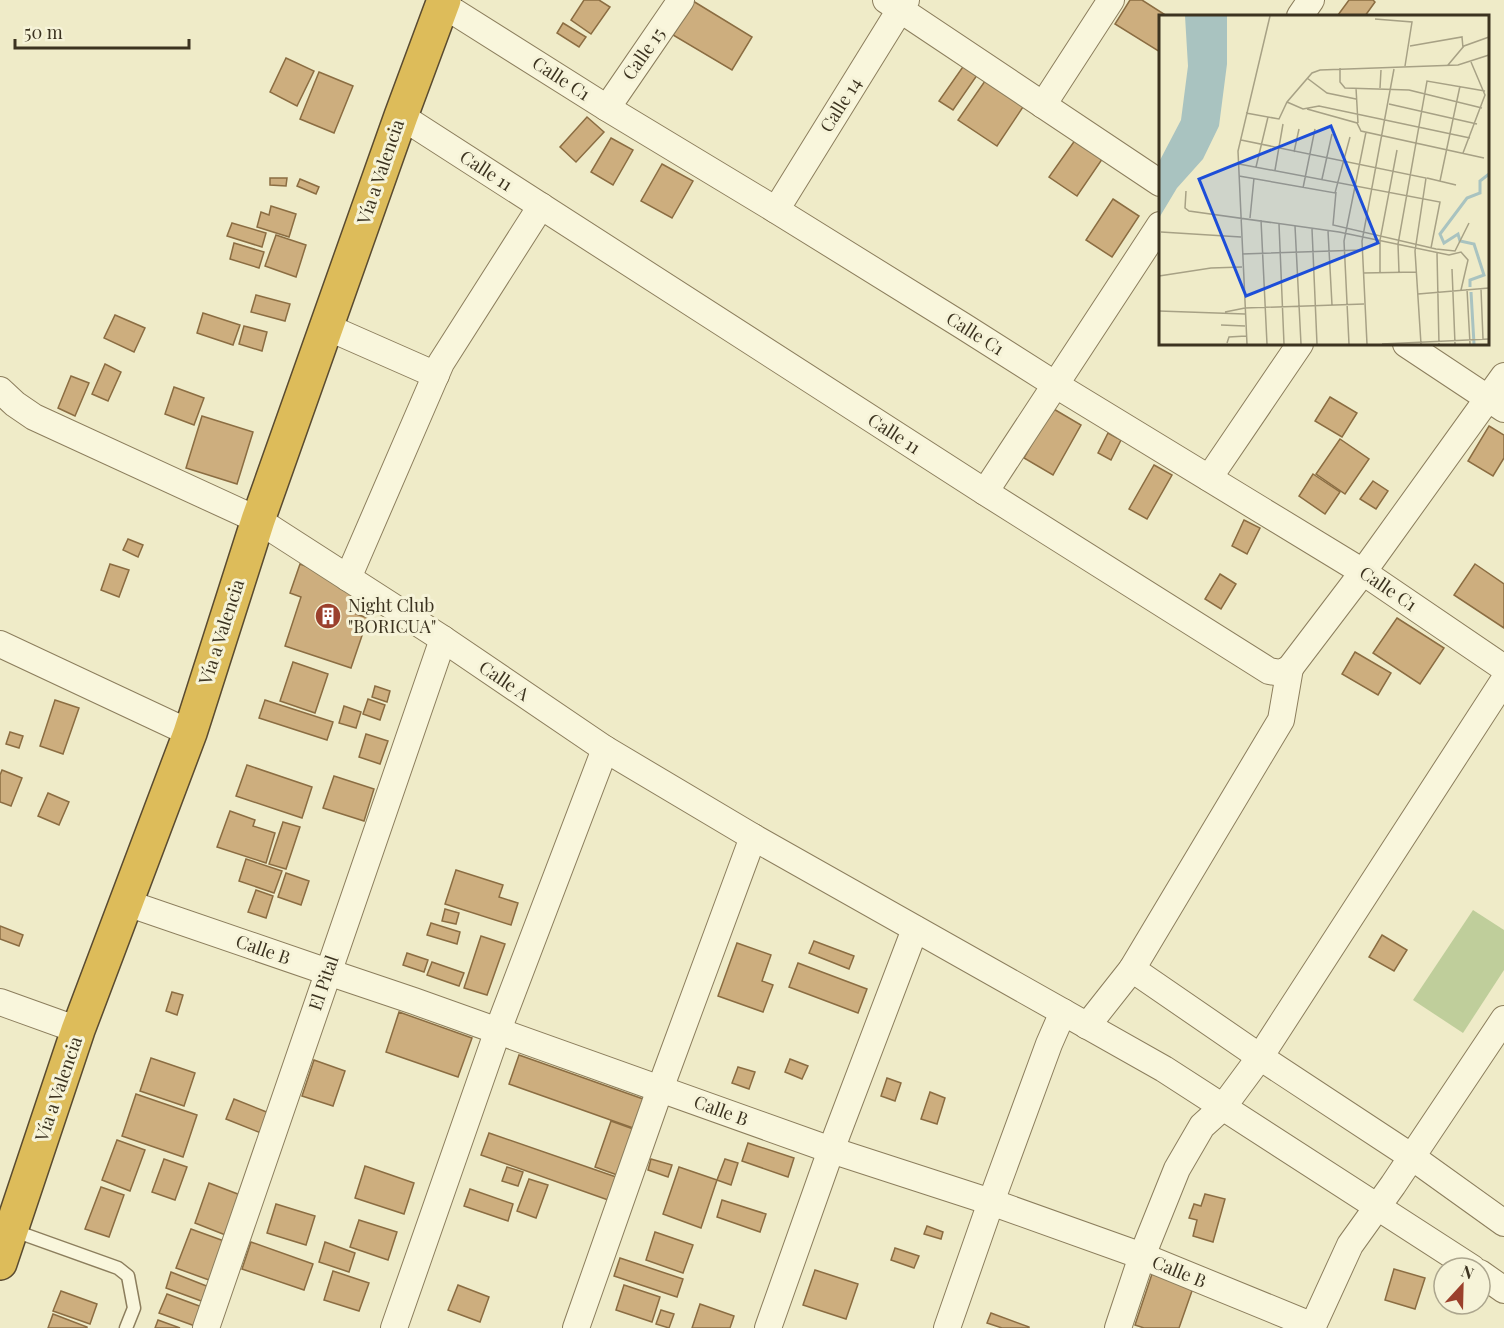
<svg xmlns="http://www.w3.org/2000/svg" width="1504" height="1328" viewBox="0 0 1504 1328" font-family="'Playfair Display',serif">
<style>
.green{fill:#bfce9b}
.building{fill:#cdae7e;stroke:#8b6d42;stroke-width:1.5}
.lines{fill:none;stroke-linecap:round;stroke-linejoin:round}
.lane-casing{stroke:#8c7e5d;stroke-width:15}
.street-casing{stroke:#8c7e5d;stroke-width:28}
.highway-casing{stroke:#5a4b30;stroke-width:36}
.lane{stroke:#f9f6dc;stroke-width:12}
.street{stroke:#f9f6dc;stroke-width:26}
.highway{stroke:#ddbc5a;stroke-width:33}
.labels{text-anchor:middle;stroke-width:6;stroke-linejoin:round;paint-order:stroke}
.street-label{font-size:18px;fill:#3c3320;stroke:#f6f3d8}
.poi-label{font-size:18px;fill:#3c3320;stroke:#f6f3d8;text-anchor:start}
.inset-river{fill:none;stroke:#a9c3c0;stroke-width:3}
.inset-road{fill:none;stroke:#a7a185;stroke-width:1.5}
.view{fill:#1d4ed8;fill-opacity:0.15;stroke:#1d4ed8;stroke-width:3}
.inset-edge{fill:none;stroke:#3c3320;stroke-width:3}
</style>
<rect width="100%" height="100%" fill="#efebc8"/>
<path class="green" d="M 1473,910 L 1504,930 L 1504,970 L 1463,1033 L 1413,1000 Z"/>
<g class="building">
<path d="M 584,0 L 599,0 L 610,7 L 591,34 L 571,20 Z"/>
<path d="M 1130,0 L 1142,0 L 1167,16 L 1160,16 L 1160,52 L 1115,24 Z"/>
<path d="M 1349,0 L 1373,0 L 1375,2 L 1365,16 L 1340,16 L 1338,15 Z"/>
<path d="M 693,1 L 752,37 L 732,70 L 673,35 Z"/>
<path d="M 563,23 L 586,37 L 579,47 L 557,33 Z"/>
<path d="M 286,58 L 314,71 L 297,106 L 270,92 Z"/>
<path d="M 967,61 L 980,71 L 953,110 L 939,101 Z"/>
<path d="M 319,72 L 353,86 L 334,133 L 300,119 Z"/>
<path d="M 985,81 L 1023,107 L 997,146 L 958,120 Z"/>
<path d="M 587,117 L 604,132 L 576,162 L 560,147 Z"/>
<path d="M 1078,136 L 1105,155 L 1077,196 L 1049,177 Z"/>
<path d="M 611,138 L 633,150 L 613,185 L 591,172 Z"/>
<path d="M 662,164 L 693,181 L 672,218 L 641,201 Z"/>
<path d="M 270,178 L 287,178 L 286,186 L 270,185 Z"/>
<path d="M 300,179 L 319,187 L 316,194 L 297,186 Z"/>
<path d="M 1113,199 L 1139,216 L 1112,257 L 1086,240 Z"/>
<path d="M 271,206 L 296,214 L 289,237 L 257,227 L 261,212 L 269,215 Z"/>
<path d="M 232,223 L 266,233 L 262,247 L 227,236 Z"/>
<path d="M 276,235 L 306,245 L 296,277 L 265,266 Z"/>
<path d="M 234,243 L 264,252 L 259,268 L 230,259 Z"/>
<path d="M 256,295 L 290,304 L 285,321 L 251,312 Z"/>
<path d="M 203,313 L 240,325 L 233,345 L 197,333 Z"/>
<path d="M 115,315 L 145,328 L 134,352 L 104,338 Z"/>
<path d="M 244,326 L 267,332 L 262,351 L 239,344 Z"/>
<path d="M 105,364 L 121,372 L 108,401 L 92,394 Z"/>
<path d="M 71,376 L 89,383 L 75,416 L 58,408 Z"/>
<path d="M 174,387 L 204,398 L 194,425 L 165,414 Z"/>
<path d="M 1330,397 L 1357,413 L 1342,437 L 1315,421 Z"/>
<path d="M 1052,408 L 1081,425 L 1053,475 L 1024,458 Z"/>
<path d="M 202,416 L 253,432 L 237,484 L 186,468 Z"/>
<path d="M 1489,426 L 1504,435 L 1504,458 L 1493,476 L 1468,461 Z"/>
<path d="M 1108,433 L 1121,440 L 1111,460 L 1098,453 Z"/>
<path d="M 1340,439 L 1369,459 L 1345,494 L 1316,474 Z"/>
<path d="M 1154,465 L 1172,475 L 1147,519 L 1129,509 Z"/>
<path d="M 1313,474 L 1340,492 L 1325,514 L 1299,496 Z"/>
<path d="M 1373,481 L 1388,491 L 1376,509 L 1360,499 Z"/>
<path d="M 1244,520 L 1260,528 L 1247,554 L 1232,546 Z"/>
<path d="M 128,539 L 143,545 L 138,557 L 123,550 Z"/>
<path d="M 110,564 L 129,570 L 119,597 L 101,590 Z"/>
<path d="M 300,564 L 311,568 L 360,598 L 356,614 L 368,618 L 351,668 L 285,646 L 301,597 L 290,593 Z"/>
<path d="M 1475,564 L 1504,584 L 1504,628 L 1454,595 Z"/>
<path d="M 1220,574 L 1236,584 L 1221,609 L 1205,599 Z"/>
<path d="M 1397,618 L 1444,648 L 1420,684 L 1373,653 Z"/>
<path d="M 1355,652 L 1391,673 L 1378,695 L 1342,674 Z"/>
<path d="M 293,662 L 328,674 L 315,713 L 280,701 Z"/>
<path d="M 375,686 L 390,691 L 387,702 L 372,697 Z"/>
<path d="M 368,699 L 385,705 L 380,720 L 363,714 Z"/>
<path d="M 55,700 L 79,708 L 63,754 L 40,746 Z"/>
<path d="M 265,700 L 333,722 L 327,740 L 259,718 Z"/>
<path d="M 344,706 L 361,712 L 356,728 L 339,723 Z"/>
<path d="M 10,732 L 23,736 L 19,748 L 6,744 Z"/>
<path d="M 366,734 L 388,741 L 380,764 L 359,757 Z"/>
<path d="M 247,765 L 312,787 L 302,818 L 236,796 Z"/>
<path d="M 2,770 L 22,778 L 11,806 L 0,802 L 0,775 Z"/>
<path d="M 334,776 L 374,789 L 364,821 L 323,808 Z"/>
<path d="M 48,793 L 69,802 L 59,825 L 38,816 Z"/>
<path d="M 230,811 L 255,820 L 253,826 L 275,833 L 266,863 L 217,847 Z"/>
<path d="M 283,822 L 300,827 L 286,869 L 269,864 Z"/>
<path d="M 246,859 L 282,871 L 274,893 L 239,881 Z"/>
<path d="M 456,870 L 503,885 L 499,897 L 518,903 L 511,925 L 445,904 Z"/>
<path d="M 286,873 L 309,881 L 301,905 L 278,897 Z"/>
<path d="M 256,890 L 273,896 L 266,918 L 248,912 Z"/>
<path d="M 445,909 L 459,913 L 456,924 L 442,921 Z"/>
<path d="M 431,923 L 460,932 L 457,944 L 427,935 Z"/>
<path d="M 0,926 L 23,935 L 19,946 L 0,939 Z"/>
<path d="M 1382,935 L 1407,950 L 1394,971 L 1369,957 Z"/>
<path d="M 481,936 L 505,944 L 487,995 L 464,988 Z"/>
<path d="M 814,941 L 854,956 L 849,969 L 809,953 Z"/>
<path d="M 737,943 L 771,955 L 762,981 L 773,985 L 763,1012 L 718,996 Z"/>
<path d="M 407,953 L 428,960 L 424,972 L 403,965 Z"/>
<path d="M 432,962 L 464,973 L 459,986 L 427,975 Z"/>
<path d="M 798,963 L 867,989 L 858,1013 L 789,987 Z"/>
<path d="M 172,992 L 183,995 L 177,1015 L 166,1011 Z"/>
<path d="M 399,1012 L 472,1038 L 458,1077 L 386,1052 Z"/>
<path d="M 519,1055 L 646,1100 L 636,1129 L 509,1084 Z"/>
<path d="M 151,1058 L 195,1073 L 184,1106 L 140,1091 Z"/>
<path d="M 790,1059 L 808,1066 L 802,1079 L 785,1072 Z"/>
<path d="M 314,1060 L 345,1071 L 333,1106 L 302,1096 Z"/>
<path d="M 738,1067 L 755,1072 L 749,1089 L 732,1083 Z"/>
<path d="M 887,1078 L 901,1083 L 895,1101 L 881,1096 Z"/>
<path d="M 930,1092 L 945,1098 L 937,1124 L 921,1119 Z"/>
<path d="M 136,1094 L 197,1115 L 183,1157 L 122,1136 Z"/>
<path d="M 234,1099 L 269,1113 L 261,1133 L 226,1119 Z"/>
<path d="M 611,1121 L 636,1130 L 620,1176 L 595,1167 Z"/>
<path d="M 489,1133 L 619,1178 L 611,1201 L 481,1155 Z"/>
<path d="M 117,1140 L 145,1150 L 130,1191 L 102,1180 Z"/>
<path d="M 748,1143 L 794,1158 L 788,1177 L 742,1161 Z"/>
<path d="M 164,1159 L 187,1167 L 175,1200 L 152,1192 Z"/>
<path d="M 651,1159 L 672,1165 L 668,1177 L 648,1170 Z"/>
<path d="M 725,1159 L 738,1163 L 731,1185 L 717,1180 Z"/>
<path d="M 365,1166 L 414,1183 L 404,1214 L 355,1198 Z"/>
<path d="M 507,1167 L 523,1172 L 518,1186 L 502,1181 Z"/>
<path d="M 679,1167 L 717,1180 L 701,1228 L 663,1214 Z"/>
<path d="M 529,1179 L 548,1185 L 536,1218 L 517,1211 Z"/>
<path d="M 209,1183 L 243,1196 L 228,1236 L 195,1223 Z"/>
<path d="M 101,1187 L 124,1195 L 109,1237 L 85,1229 Z"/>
<path d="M 470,1189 L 513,1204 L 508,1221 L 464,1206 Z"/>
<path d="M 1205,1194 L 1225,1199 L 1213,1242 L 1193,1236 L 1197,1220 L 1189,1218 L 1194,1204 L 1201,1206 Z"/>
<path d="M 722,1200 L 766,1214 L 760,1232 L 717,1217 Z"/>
<path d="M 276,1204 L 315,1216 L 306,1245 L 267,1233 Z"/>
<path d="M 359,1220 L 397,1232 L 388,1260 L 350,1247 Z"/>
<path d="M 927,1226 L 943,1232 L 941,1239 L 924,1234 Z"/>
<path d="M 191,1229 L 224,1241 L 209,1280 L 176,1268 Z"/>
<path d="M 655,1232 L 693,1245 L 683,1273 L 646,1260 Z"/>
<path d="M 251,1242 L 313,1264 L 304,1290 L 242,1269 Z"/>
<path d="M 325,1242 L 355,1253 L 349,1272 L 319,1262 Z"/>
<path d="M 895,1248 L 919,1256 L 914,1268 L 891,1260 Z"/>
<path d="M 620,1258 L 683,1279 L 677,1297 L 614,1276 Z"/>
<path d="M 1394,1269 L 1425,1278 L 1415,1309 L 1385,1300 Z"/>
<path d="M 815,1270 L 858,1284 L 846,1319 L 803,1305 Z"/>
<path d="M 333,1271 L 369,1283 L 359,1311 L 324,1300 Z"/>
<path d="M 171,1272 L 209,1287 L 204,1302 L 166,1288 Z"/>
<path d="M 1152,1274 L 1193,1288 L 1179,1328 L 1144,1328 L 1135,1325 Z"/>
<path d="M 458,1285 L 489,1297 L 480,1322 L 448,1310 Z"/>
<path d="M 624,1285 L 660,1297 L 652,1322 L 616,1310 Z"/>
<path d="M 61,1291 L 97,1304 L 90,1324 L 53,1311 Z"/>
<path d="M 167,1294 L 202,1307 L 195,1326 L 159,1313 Z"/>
<path d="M 700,1304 L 734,1316 L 730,1328 L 692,1328 Z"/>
<path d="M 661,1310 L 674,1314 L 669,1328 L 656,1324 Z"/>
<path d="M 991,1313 L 1029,1327 L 1029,1328 L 1002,1328 L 987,1323 Z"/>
<path d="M 53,1314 L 87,1327 L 87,1328 L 48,1328 Z"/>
<path d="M 158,1320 L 180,1328 L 155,1328 Z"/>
</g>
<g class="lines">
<defs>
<path id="lane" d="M 12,1230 L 118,1268 L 128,1276 L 134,1308 L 126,1328"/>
<g id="street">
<path d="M 886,0 L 1160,183"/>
<path d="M 442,4 L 607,108 L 776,210 L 963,326 L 1056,385 L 1363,572 L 1504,668"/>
<path d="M 1300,16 L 1311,0"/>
<path d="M 1043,105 L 1111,0"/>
<path d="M 607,108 L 681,0"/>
<path d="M 401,116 L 985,492 L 1269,671 L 1281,673 L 1290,668 L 1363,572 L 1504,376"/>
<path d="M 776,210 L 906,0"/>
<path d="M 327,327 L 436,375"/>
<path d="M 1406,344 L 1504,409"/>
<path d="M 0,390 L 15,404 L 34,417 L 258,520 L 443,639 L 605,749 L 753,837 L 1164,1069 L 1472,1268"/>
<path d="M 1209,478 L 1300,344"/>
<path d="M 985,492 L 1160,225"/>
<path d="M 348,578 L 441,363 L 541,206"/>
<path d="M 0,644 L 190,733"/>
<path d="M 1290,668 L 1281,720 L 1132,969 L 1260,1057 L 1412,1157 L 1504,1223"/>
<path d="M 127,903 L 328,972 L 414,1001 L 831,1150 L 991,1202 L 1142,1256 L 1313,1326"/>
<path d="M 0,1002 L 78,1030"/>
<path d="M 1087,1026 L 1132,969"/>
<path d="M 1480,1273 L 1504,1290"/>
<path d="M 206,1328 L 443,639"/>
<path d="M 394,1328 L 498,1030 L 605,749"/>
<path d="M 576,1328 L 660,1089 L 753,837"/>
<path d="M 768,1328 L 831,1150 L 915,929"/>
<path d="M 947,1328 L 991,1202 L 1049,1044 L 1063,1012"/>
<path d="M 1118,1328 L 1142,1256 L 1177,1169 L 1202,1126 L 1223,1107 L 1260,1057 L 1504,680"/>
<path d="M 1312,1328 L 1350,1245 L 1393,1185 L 1504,1019"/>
</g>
<path id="highway" d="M 0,1263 L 78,1030 L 190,733 L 258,520 L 401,116 L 444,0"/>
</defs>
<use href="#lane" class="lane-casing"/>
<use href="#street" class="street-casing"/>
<use href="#highway" class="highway-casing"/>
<use href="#lane" class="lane"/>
<use href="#street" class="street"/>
<use href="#highway" class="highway"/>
</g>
<defs>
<symbol id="building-disc" viewBox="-11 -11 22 22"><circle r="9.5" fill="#9b402c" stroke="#f6f3d8"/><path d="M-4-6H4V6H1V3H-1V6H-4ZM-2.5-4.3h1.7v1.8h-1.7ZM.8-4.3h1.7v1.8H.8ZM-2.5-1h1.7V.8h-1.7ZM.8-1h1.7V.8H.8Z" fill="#fff"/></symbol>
</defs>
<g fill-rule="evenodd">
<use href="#building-disc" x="313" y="601" width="30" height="30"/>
</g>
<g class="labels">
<g class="street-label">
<text transform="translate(644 54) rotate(-55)" y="6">Calle 15</text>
<text transform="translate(561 79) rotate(33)" y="6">Calle C1</text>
<text transform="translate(841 105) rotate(-58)" y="6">Calle 14</text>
<text transform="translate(486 171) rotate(33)" y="6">Calle 11</text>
<text transform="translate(381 172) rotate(-71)" y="6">Vía a Valencia</text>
<text transform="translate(975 334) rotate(32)" y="6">Calle C1</text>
<text transform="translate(894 434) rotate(33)" y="6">Calle 11</text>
<text transform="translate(1388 589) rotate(34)" y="6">Calle C1</text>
<text transform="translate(222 632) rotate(-72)" y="6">Vía a Valencia</text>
<text transform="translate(504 681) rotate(34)" y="6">Calle A</text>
<text transform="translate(263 950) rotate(19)" y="6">Calle B</text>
<text transform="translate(324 983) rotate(-71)" y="6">El Pital</text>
<text transform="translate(59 1089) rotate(-71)" y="6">Vía a Valencia</text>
<text transform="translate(721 1111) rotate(20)" y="6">Calle B</text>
<text transform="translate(1179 1272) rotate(22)" y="6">Calle B</text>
</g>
<g class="poi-label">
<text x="348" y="612">Night Club<tspan x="348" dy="21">"BORICUA"</tspan></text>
</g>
</g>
<g transform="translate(1159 15)">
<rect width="330" height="330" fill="#efebc8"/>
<path d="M 26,1 L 68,1 L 68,49 L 60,111 L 44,144 L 18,173 L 0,203 L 0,147 L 22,105 L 29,51 Z" fill="#a9c3c0"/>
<path class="inset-river" d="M 311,272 L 311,265 L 325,260 L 315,229 L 301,226 L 299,219 L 285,228 L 281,219 L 308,183 L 321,178 L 321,166 L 330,159M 312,277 L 315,329"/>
<path class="inset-road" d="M 216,4 L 253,7 L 246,51M 251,31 L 303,22 L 304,33M 289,50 L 305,31 L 330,22M 181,53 L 181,67 L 186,73 L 250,75 L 323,93M 148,63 L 168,78 L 197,84M 197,73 L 199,108M 221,73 L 222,55M 128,87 L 144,94 L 160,91 L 311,123M 230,89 L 318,109M 148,94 L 198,108 L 202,116 L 325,143M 87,98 L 120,104 L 128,87 L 153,58 L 161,55 L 299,50 L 330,40M 82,125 L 267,163 L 256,236 L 262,329M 135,137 L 140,114M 304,138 L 326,80 L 312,47M 80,149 L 281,187 L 272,233M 97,152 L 109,102M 116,155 L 124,109M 80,161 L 176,178 L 191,122M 268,163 L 297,170M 163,164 L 173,119M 281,166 L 301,71M 144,173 L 156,114M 27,176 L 26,193 L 30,196 L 180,217 L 290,240 L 302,237 L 309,245 L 302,275M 177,177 L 174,210 L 277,234 L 296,236 L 310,208M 91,203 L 95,163M 102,205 L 108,329M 120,209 L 125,329M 136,211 L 142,329M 153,214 L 158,329M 169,216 L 173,290M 2,217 L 82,222M 278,238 L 280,329M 83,239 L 203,235M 293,254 L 296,329M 221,257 L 221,225 L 238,135M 240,257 L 239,229 L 268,66 L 326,76M 204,258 L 258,257M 0,261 L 52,253 L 83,252M 308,274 L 311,329M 322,274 L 324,324M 259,279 L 330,273M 86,293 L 205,289M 0,296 L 86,299M 66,297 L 86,293M 62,310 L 86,311M 68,328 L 70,322 L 87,321M 88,329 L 79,136 L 111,1M 190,329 L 185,226 L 207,117M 208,329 L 203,226 L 235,54M 223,329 L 330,324"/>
<path class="view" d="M 172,111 L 219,228 L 87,281 L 40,164 Z"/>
<rect width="330" height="330" class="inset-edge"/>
</g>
<g transform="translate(1462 1286) rotate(22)"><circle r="28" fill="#f6f3d8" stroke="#aca68e" stroke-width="1.5"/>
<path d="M0-4.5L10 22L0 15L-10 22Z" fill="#9b402c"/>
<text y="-9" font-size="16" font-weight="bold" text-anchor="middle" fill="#3c3320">N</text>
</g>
<path d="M15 39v9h174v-9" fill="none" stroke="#3c3320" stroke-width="3"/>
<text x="24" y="39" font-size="18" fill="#3c3320" stroke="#f6f3d8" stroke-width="4.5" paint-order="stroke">50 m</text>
</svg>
